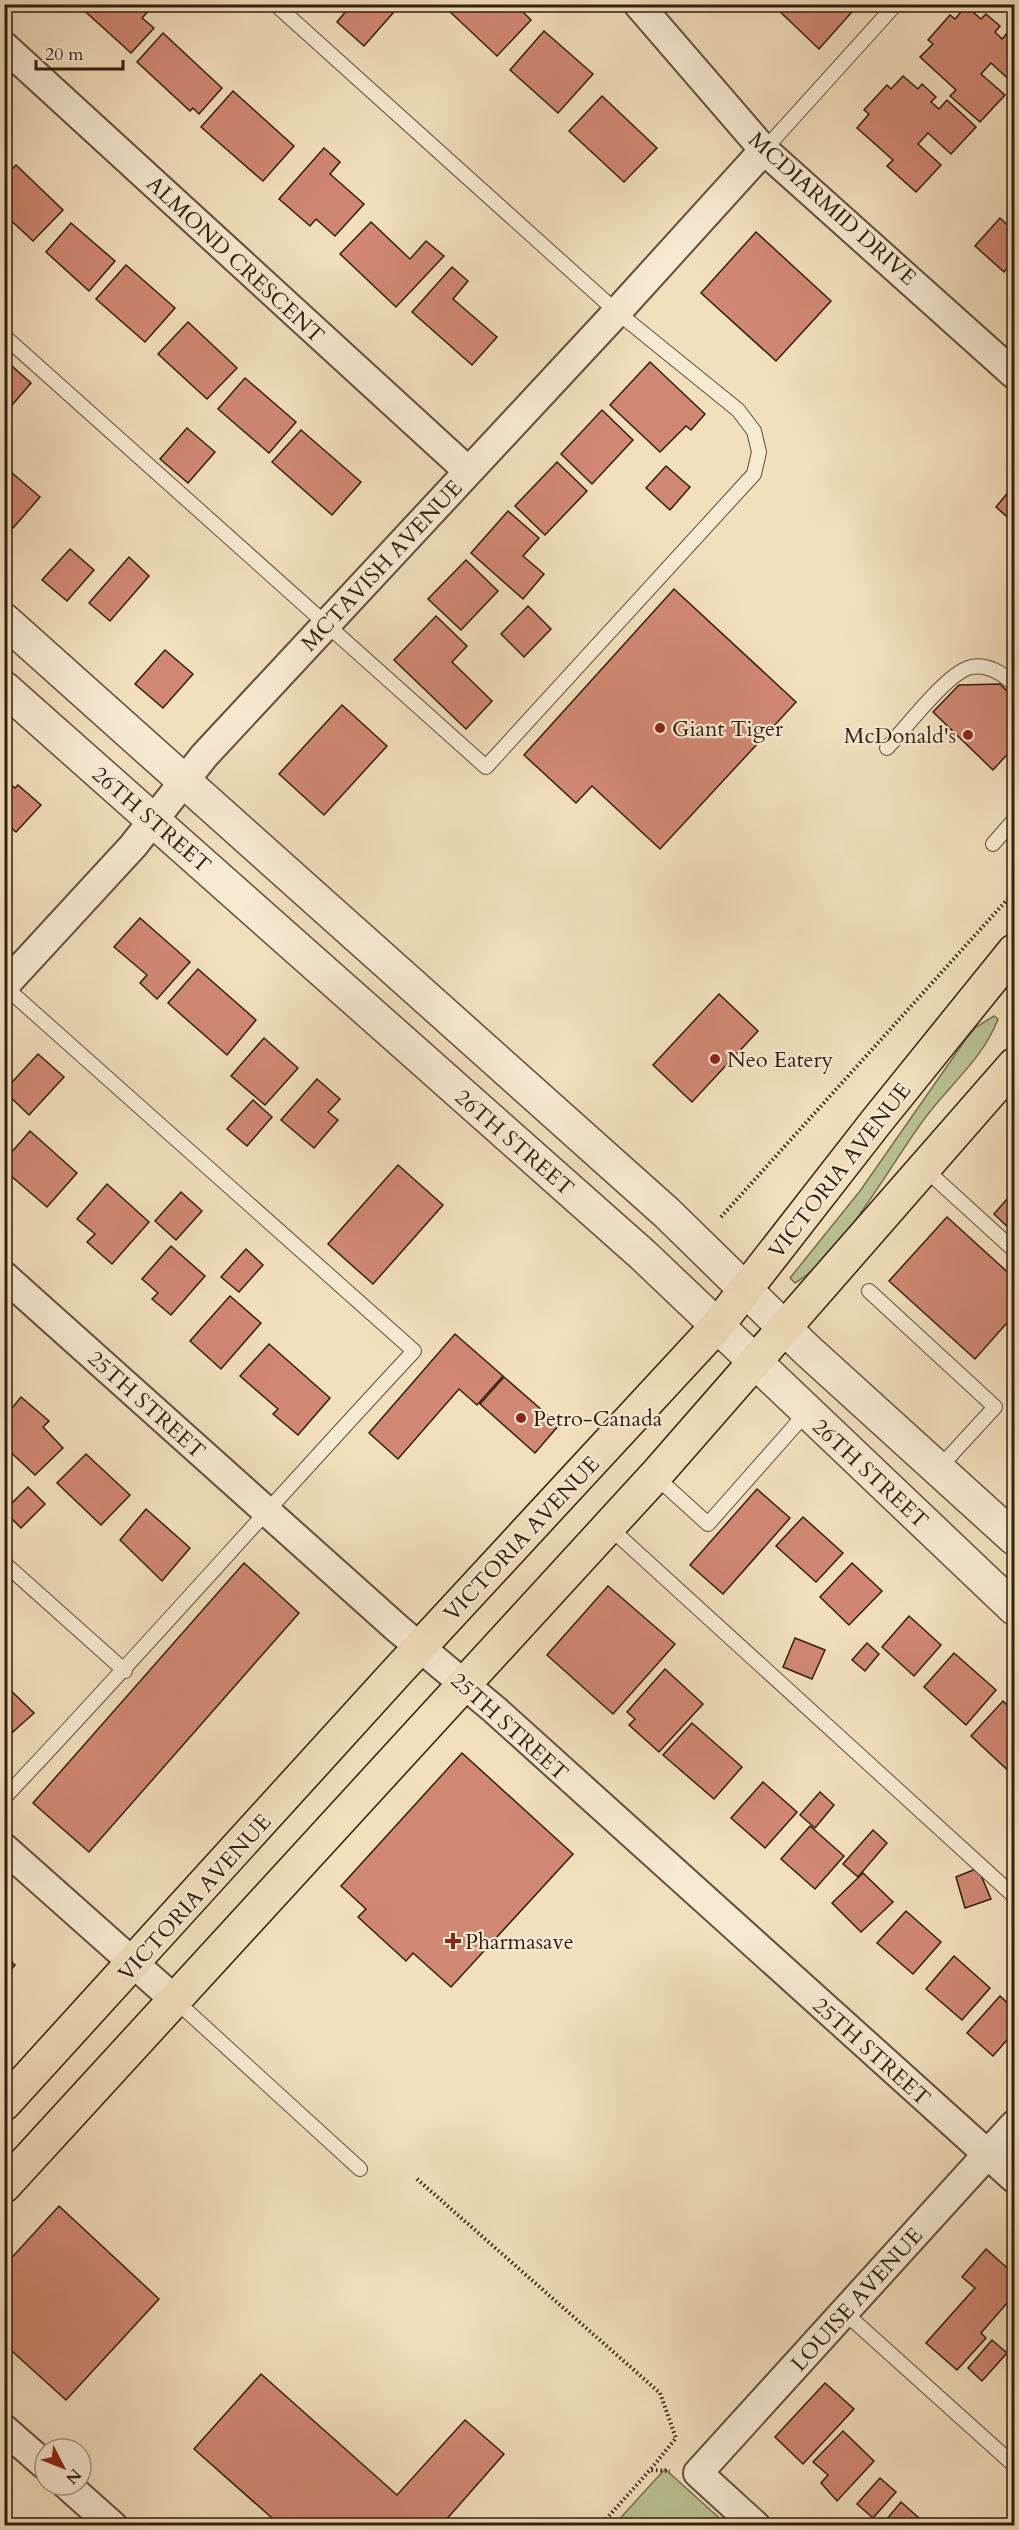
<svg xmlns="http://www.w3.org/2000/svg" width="1019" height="2530" viewBox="0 0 1019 2530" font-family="Cardo,serif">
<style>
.green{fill:#b9c292;stroke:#757052;stroke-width:1.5}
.building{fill:#d18873;stroke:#311e11;stroke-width:1.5}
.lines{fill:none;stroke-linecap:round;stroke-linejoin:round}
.service-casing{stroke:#614e3c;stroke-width:16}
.minor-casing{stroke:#614e3c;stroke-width:32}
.tertiary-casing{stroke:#614e3c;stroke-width:36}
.primary-casing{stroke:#311e11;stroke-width:36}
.path{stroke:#311e11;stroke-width:4;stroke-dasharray:1.5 3;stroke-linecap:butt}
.service{stroke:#f7ead3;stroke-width:14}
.minor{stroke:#f7ead3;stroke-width:28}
.tertiary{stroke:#f7ead3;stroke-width:33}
.primary{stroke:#f2dfbc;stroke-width:33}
.poi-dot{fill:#8f2418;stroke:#f7ead3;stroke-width:2}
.labels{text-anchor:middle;stroke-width:4.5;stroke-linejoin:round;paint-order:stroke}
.street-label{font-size:22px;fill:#311e11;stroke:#f7ead3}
.poi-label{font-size:22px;fill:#311e11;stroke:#f7ead3;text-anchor:start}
</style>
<rect width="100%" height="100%" fill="#f2dfbc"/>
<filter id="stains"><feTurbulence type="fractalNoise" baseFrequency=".00333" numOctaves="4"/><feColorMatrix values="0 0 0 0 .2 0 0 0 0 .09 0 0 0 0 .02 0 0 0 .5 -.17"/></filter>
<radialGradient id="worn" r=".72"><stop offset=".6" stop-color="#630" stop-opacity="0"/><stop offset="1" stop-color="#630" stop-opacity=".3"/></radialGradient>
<g class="green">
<path d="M 994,1016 L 998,1019 C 983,1059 950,1084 925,1118 C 891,1163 842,1256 795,1283 L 790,1278 L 860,1191 L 966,1039 L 976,1027 Z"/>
<path d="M 665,2469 L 727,2525 L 614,2525 Z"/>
</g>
<g class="building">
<path d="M 149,4 L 152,7 L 142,18 L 154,28 L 131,53 L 78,5 Z"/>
<path d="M 352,4 L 382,4 L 393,13 L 364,46 L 337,22 Z"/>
<path d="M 453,4 L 515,4 L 531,20 L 497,56 L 448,10 Z"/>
<path d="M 772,4 L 859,4 L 819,49 Z"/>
<path d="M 966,6 L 981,19 L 986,14 L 1000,26 L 995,32 L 1002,39 L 1010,30 L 1014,34 L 1014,84 L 991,63 L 981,74 L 1005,95 L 980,122 L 950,96 L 956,90 L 920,57 L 933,44 L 928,40 L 950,15 L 955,19 Z"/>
<path d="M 544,31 L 593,74 L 558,113 L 510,70 Z"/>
<path d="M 163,33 L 222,88 L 199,114 L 193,108 L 190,111 L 137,62 Z"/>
<path d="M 903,76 L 918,89 L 922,84 L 936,97 L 931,102 L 939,109 L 947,100 L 976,127 L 951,154 L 928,133 L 918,144 L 941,165 L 916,192 L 887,166 L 893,160 L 857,128 L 869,114 L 864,110 L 887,85 L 891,89 Z"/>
<path d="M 233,91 L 294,146 L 263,181 L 201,127 Z"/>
<path d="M 602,96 L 657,148 L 624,182 L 569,131 Z"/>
<path d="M 324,148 L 340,162 L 330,174 L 364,204 L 335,236 L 316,219 L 310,226 L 279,199 Z"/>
<path d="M 16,165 L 63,210 L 33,241 L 4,214 L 4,177 Z"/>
<path d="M 1000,218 L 1014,231 L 1014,269 L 1010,265 L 1004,272 L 975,246 Z"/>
<path d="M 371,222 L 410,259 L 426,241 L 444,256 L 396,307 L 340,254 Z"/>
<path d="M 71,223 L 115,261 L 89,291 L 46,252 Z"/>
<path d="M 756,232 L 831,301 L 776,361 L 701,293 Z"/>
<path d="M 126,265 L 175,308 L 145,342 L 96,299 Z"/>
<path d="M 452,267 L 468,281 L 453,299 L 497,337 L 472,365 L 412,312 Z"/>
<path d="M 188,322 L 237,368 L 207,399 L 158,354 Z"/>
<path d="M 4,359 L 31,383 L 7,411 L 4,408 Z"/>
<path d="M 650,362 L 705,414 L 691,430 L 686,426 L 660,452 L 610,405 Z"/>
<path d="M 245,378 L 296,422 L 269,453 L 218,409 Z"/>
<path d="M 602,410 L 633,440 L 592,484 L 561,454 Z"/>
<path d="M 187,428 L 215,452 L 188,483 L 160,459 Z"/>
<path d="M 301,430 L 361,482 L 332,515 L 272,462 Z"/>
<path d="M 557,462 L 587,491 L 545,535 L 515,506 Z"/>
<path d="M 666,466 L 690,487 L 670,510 L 646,488 Z"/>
<path d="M 11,472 L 40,497 L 13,528 L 4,521 L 4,479 Z"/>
<path d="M 1014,485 L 1014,523 L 996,507 Z"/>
<path d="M 508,511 L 539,538 L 523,556 L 544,574 L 523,599 L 471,553 Z"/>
<path d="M 70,549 L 94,570 L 67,601 L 42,580 Z"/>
<path d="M 129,557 L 149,576 L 110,621 L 89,603 Z"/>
<path d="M 466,560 L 498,591 L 461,630 L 428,599 Z"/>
<path d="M 674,589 L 796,702 L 660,849 L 592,786 L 576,803 L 524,755 Z"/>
<path d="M 528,606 L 551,629 L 524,657 L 501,634 Z"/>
<path d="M 436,616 L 467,646 L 452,662 L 492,701 L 466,729 L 394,660 Z"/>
<path d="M 165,650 L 193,674 L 163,708 L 135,684 Z"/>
<path d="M 1000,684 L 1014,698 L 1014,747 L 993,770 L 933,712 L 959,685 Z"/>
<path d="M 342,705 L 387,746 L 324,815 L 279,774 Z"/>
<path d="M 4,779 L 15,788 L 18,785 L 41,805 L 16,832 L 4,822 Z"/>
<path d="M 140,918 L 190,962 L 157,999 L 140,983 L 147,975 L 114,947 Z"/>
<path d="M 198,969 L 256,1020 L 227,1055 L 168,1003 Z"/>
<path d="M 719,994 L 758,1031 L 692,1102 L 653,1065 Z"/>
<path d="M 264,1038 L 298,1068 L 265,1105 L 231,1076 Z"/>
<path d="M 38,1054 L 64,1077 L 29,1115 L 4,1091 Z"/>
<path d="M 317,1079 L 340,1099 L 328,1112 L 338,1120 L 314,1148 L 281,1120 Z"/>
<path d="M 253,1100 L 272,1117 L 247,1146 L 227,1129 Z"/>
<path d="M 30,1131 L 77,1173 L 47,1207 L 4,1170 L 4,1161 Z"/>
<path d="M 398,1165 L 443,1205 L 373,1284 L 328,1244 Z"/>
<path d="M 107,1184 L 149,1222 L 112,1264 L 87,1242 L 95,1234 L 77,1219 Z"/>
<path d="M 1014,1191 L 1014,1233 L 994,1214 Z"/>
<path d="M 181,1192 L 202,1211 L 176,1240 L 155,1221 Z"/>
<path d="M 947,1217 L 1014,1278 L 1014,1315 L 975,1359 L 889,1281 Z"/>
<path d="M 171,1246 L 205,1276 L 171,1315 L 152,1299 L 158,1293 L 142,1279 Z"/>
<path d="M 246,1249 L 263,1265 L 239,1292 L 221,1277 Z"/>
<path d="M 230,1296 L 261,1323 L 221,1369 L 190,1341 Z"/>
<path d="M 455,1334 L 503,1376 L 477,1405 L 459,1389 L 398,1459 L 369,1433 Z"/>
<path d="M 269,1344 L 330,1398 L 298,1435 L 273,1414 L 278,1409 L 240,1376 Z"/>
<path d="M 504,1377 L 559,1425 L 535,1453 L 480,1404 Z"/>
<path d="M 21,1397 L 49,1421 L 43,1427 L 63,1448 L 35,1475 L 4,1446 L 4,1400 L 13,1407 Z"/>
<path d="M 86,1454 L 130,1495 L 101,1525 L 57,1483 Z"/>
<path d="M 28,1487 L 45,1504 L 21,1528 L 4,1511 Z"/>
<path d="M 757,1489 L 790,1518 L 723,1594 L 690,1565 Z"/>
<path d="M 146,1509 L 190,1548 L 162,1581 L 120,1540 Z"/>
<path d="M 803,1517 L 843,1553 L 816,1582 L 776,1546 Z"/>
<path d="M 244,1563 L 299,1613 L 89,1852 L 33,1803 Z"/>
<path d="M 852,1563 L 882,1591 L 849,1625 L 820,1597 Z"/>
<path d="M 608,1586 L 675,1644 L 613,1714 L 547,1655 Z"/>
<path d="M 909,1616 L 941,1645 L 914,1676 L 882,1647 Z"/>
<path d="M 795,1638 L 825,1650 L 812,1679 L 783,1667 Z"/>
<path d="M 867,1643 L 879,1654 L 865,1671 L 852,1660 Z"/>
<path d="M 954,1653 L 996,1690 L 966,1725 L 924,1687 Z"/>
<path d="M 665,1669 L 703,1704 L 659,1752 L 629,1725 L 635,1719 L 627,1712 Z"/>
<path d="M 4,1684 L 34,1713 L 5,1739 L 4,1738 Z"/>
<path d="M 1003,1701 L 1014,1712 L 1014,1776 L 971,1736 Z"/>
<path d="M 692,1723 L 742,1767 L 714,1799 L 663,1755 Z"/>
<path d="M 462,1753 L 573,1854 L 451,1987 L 413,1953 L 406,1961 L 358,1917 L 366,1909 L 341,1886 Z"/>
<path d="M 763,1782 L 797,1812 L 765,1848 L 731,1818 Z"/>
<path d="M 820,1792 L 834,1805 L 815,1828 L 800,1815 Z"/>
<path d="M 810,1826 L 844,1856 L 815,1889 L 781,1859 Z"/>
<path d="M 873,1830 L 887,1843 L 858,1877 L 843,1864 Z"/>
<path d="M 978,1868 L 991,1899 L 965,1908 L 956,1877 Z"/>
<path d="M 863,1873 L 893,1902 L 861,1932 L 832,1903 Z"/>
<path d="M 906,1911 L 941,1942 L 913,1974 L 877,1943 Z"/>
<path d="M 4,1955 L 15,1965 L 4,1977 Z"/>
<path d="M 954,1956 L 990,1988 L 962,2020 L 926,1989 Z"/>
<path d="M 1000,1996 L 1014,2009 L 1014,2032 L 993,2056 L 967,2033 Z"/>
<path d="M 59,2206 L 159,2299 L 66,2400 L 4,2344 L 4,2266 Z"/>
<path d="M 986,2249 L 1014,2274 L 1014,2295 L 981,2333 L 986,2338 L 957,2370 L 926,2343 L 975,2288 L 962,2277 Z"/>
<path d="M 992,2340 L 1007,2353 L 982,2381 L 968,2368 Z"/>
<path d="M 261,2374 L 397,2495 L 465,2420 L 504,2454 L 445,2521 L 450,2526 L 281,2526 L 194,2449 Z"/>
<path d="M 825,2383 L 854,2409 L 803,2464 L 775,2437 Z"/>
<path d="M 843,2431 L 874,2461 L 837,2501 L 821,2483 L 828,2475 L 813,2462 Z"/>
<path d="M 880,2478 L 896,2492 L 873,2518 L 857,2504 Z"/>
<path d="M 901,2502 L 928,2526 L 881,2526 Z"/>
</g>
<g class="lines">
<defs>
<g id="service">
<path d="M 764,150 L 896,4"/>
<path d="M 4,336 L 486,767 L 754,474 L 759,452 L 754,431 L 738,410 L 617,312 L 275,4"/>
<path d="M 887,748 C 905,729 945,676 968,668 C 986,662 1002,673 1014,684"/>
<path d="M 993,844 L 1014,820"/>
<path d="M 4,986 L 414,1351 C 276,1499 143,1651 4,1798"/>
<path d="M 925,1169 L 1014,1250"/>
<path d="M 869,1291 L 995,1407 L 938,1469"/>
<path d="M 655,1476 L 708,1524 L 807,1412"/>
<path d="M 608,1526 L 1014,1896"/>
<path d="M 4,1563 L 125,1671"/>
<path d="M 176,2001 L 360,2169"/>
<path d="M 844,2312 L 1014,2465"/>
</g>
<g id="minor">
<path d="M 638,4 L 764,150 L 1014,374"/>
<path d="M 4,46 L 468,471"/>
<path d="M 4,986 L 133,846 L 204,756 L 617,312 L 764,150"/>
<path d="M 4,1276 L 398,1629 L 495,1710 L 1014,2178"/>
<path d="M 4,1848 L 176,2001"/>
<path d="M 4,2429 L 45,2465"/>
<path d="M 67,2485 L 113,2526"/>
<path d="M 756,2526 L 698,2473 L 1014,2125"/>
</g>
<g id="tertiary">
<path d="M 4,620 L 667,1213 L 806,1349 L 1014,1538"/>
<path d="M 4,688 L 643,1255 L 1014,1608"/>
</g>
<g id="primary">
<path d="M 4,2104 L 395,1674 L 717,1326 L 876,1122 L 1014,951"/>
<path d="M 4,2186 L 655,1476 L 1014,1065"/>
</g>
</defs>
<use href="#service" class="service-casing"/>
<use href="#minor" class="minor-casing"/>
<use href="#tertiary" class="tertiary-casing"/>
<use href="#primary" class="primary-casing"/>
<g class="path">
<path d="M 721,1217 L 1014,892"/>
<path d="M 417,2179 L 660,2393 L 676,2438 L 650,2470"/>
<path d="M 600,2526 L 650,2470 L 670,2471"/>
</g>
<use href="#service" class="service"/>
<use href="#minor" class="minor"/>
<use href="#tertiary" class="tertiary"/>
<use href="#primary" class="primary"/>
</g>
<g class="poi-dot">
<circle cx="660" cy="728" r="6"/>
<circle cx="968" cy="735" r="6"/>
<circle cx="715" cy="1059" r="6"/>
<circle cx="521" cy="1418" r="6"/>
<path d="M450 1932h6v6h6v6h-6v6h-6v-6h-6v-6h6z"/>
</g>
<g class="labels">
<g class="street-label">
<text transform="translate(833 208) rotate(42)" y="8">MCDIARMID DRIVE</text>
<text transform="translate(236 259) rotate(43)" y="8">ALMOND CRESCENT</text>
<text transform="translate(381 565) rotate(-47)" y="8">MCTAVISH AVENUE</text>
<text transform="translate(152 819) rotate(41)" y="8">26TH STREET</text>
<text transform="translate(515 1142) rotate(41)" y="8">26TH STREET</text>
<text transform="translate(839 1170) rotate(-52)" y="8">VICTORIA AVENUE</text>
<text transform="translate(147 1404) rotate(42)" y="8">25TH STREET</text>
<text transform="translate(871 1473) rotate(43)" y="8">26TH STREET</text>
<text transform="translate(521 1538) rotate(-47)" y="8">VICTORIA AVENUE</text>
<text transform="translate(510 1726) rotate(42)" y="8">25TH STREET</text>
<text transform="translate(194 1897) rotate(-48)" y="8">VICTORIA AVENUE</text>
<text transform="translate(872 2051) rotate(42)" y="8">25TH STREET</text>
<text transform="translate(856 2299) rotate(-48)" y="8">LOUISE AVENUE</text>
</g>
<g class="poi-label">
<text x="672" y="736">Giant Tiger</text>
<text x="956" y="743" text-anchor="end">McDonald's</text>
<text x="727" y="1067">Neo Eatery</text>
<text x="533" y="1426">Petro-Canada</text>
<text x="465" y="1949">Pharmasave</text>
</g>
</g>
<rect width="1019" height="2530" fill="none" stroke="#f2dfbc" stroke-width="24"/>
<rect x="6" y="6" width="1007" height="2518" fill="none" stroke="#311e11" stroke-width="3"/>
<rect x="12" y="12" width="995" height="2506" fill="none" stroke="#311e11" stroke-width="1.5"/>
<g transform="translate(63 2467) rotate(132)"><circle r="28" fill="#f7ead3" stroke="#a89885" stroke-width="1.5"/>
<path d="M0-4.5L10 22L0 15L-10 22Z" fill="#8f2418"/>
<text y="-9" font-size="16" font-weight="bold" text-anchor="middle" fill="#311e11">N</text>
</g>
<path d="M36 60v9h87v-9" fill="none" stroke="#311e11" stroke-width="3"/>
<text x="45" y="60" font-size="18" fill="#311e11" stroke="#f7ead3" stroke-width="4.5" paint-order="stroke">20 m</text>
<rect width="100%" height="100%" filter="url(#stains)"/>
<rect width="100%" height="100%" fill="url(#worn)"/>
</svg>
